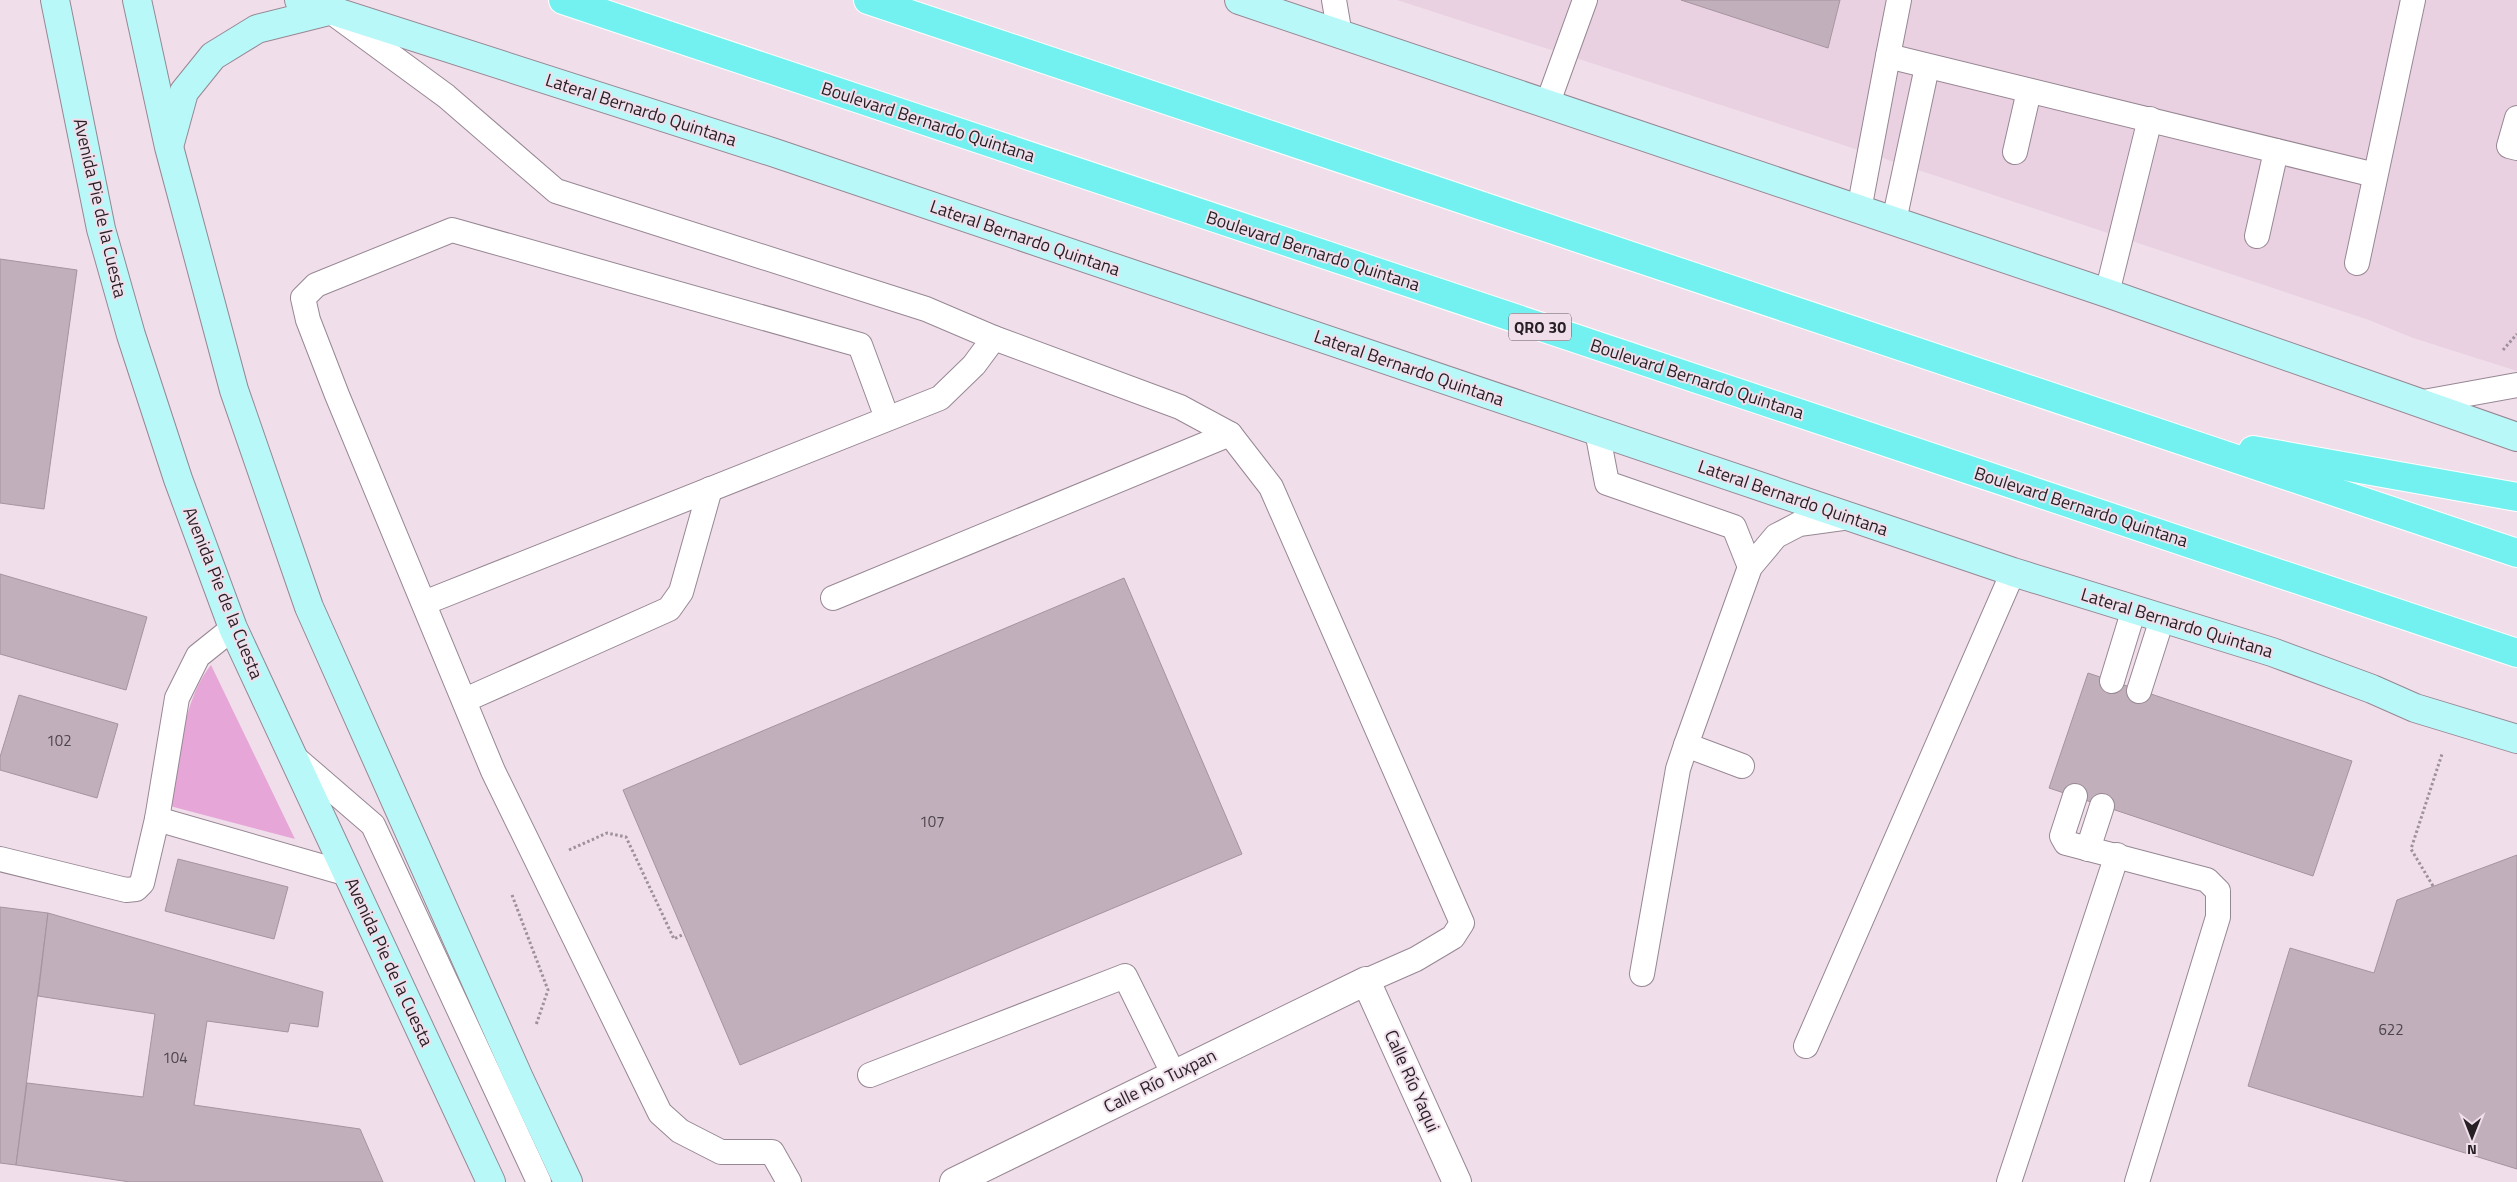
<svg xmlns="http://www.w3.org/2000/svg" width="2517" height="1182" viewBox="0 0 2517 1182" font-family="'Titillium Web',sans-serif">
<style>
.built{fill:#e9d1e2}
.green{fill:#e6a6d7}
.building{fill:#c1b0bc;stroke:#a594a0}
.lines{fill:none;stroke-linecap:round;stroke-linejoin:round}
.lane-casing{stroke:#978793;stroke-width:26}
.street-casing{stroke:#978793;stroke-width:30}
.secondary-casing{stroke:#978793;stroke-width:30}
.primary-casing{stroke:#fff;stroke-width:30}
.path{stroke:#9e919a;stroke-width:3;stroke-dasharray:2.5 2.5;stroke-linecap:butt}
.lane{stroke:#fff;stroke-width:24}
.street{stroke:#fff;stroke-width:28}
.secondary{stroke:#b9f8f8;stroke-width:28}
.primary{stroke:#73f1f1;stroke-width:28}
.labels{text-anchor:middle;stroke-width:4;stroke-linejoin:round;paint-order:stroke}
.number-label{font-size:15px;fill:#4d434a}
.shield{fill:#f0dfeb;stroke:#635960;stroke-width:1}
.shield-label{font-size:16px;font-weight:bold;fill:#261f24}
.street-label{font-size:18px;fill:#261f24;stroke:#f0dfeb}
</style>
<rect width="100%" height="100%" fill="#f0dfeb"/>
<path class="built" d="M 1397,0 L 2517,0 L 2517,371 L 2413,338 L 2369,320 L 1819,137 Z"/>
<path class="green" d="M 211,665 L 295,839 L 170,806 C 178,762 183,699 211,665 Z"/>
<g class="building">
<path d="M 1681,0 L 1840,0 L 1828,48 Z"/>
<path d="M 0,259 L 77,270 L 44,509 L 0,503 Z"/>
<path d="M 0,574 L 147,617 L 126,690 L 0,654 Z"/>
<path d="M 1124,578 L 1242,854 L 740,1065 L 623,790 Z"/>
<path d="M 2088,673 L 2352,761 L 2313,876 L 2049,788 Z"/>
<path d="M 19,695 L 118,724 L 97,798 L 0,770 L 0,757 Z"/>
<path d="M 2517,855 L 2517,1169 L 2248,1086 L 2290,948 L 2374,973 L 2397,900 Z"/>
<path d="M 178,859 L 288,887 L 274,939 L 165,911 Z"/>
<path d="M 0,907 L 48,913 L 16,1165 L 0,1163 Z"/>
<path d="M 48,913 L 323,992 L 318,1027 L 290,1023 L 288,1032 L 207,1021 L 194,1105 L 360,1129 L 383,1182 L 130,1182 L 16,1165 L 27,1083 L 143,1097 L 155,1014 L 38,996 Z"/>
</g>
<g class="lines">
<defs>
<g id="lane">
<path d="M 1334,0 L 1340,35"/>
<path d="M 1899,0 L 1888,56 L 2375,175"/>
<path d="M 337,16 L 446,96 L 556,191 L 926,309 L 994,338 L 974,365 L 940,398 L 424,603"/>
<path d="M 1547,105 L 1585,0"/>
<path d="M 2517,118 L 2509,146 L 2517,148"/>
<path d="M 2015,152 L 2029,91"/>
<path d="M 1859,210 L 1888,56"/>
<path d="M 1894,221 L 1927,67"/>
<path d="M 2257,236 L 2276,151"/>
<path d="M 2357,263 L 2413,0"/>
<path d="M 2107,293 L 2150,119"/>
<path d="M 994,338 L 1180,407 L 1230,434 L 1271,487 L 1462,923 L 1453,937 L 1416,959 L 1366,981"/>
<path d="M 2418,403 L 2517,385"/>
<path d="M 1597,431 L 1607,483 L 1734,527 L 1750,567"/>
<path d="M 833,598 L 1230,434"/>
<path d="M 233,628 L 198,656 L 177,698 L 157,819 L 348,874"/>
<path d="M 2112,681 L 2134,609"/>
<path d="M 2139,691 L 2162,619"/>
<path d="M 465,700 L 669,609 L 681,592 L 710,489"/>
<path d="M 293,756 L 373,825 L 539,1182"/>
<path d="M 1742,766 L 1686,745 L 1750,567 L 1776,536 L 1799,524 L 1850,517"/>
<path d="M 2075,796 L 2062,836 L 2066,843 L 2207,880 L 2218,891 L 2218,917 L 2137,1182"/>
<path d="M 2088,849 L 2102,806"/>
<path d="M 0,859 L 126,890 L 136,889 L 142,883 L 157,819"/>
<path d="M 1642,974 L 1678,769 L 1686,745"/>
<path d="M 1806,1046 L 2013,572"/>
<path d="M 870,1075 L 1125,976 L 1174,1075"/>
<path d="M 789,1182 L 772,1152 L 721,1152 L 680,1131 L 660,1113 L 493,771 L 337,395 L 308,320 L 303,298 L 316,285 L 452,230 L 860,345 L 887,418"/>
<path d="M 2009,1182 L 2117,855"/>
</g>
<path id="street" d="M 954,1182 L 1366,981 L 1457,1182"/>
<g id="secondary">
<path d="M 55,0 L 101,229 L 131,335 L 178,479 L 233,628 L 491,1182"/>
<path d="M 137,0 L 169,147 L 234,390 L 309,607 L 519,1078 L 568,1182"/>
<path d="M 299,0 L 775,153 L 2013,572 L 2272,652 L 2372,689 L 2415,708 L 2517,739"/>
<path d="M 1239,0 L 2107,293 L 2517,437"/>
<path d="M 170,143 L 184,92 L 213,56 L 257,29 L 329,11"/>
</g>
<g id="primary">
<path d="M 563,0 L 2517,653"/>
<path d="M 868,0 L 2517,553"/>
<path d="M 2253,450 L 2517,497"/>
</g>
</defs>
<use href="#lane" class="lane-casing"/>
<use href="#street" class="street-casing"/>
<use href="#secondary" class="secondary-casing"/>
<use href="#primary" class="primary-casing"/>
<g class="path">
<path d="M 2503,350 L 2517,334"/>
<path d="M 569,850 L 607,833 L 626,837 L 674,939 L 684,934"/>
<path d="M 2433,886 L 2411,849 L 2442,754"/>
<path d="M 512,895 L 548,990 L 536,1025"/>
</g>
<use href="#lane" class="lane"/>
<use href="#street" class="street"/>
<use href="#secondary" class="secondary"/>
<use href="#primary" class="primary"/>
</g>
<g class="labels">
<g class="number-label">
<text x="59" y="746">102</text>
<text x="932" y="827">107</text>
<text x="2391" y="1035">622</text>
<text x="175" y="1063">104</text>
</g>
<rect class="shield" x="1509" y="313.5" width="62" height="27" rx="4"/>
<g class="shield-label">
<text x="1540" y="333">QRO 30</text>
</g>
<g class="street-label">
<text transform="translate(641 110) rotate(18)" y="6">Lateral Bernardo Quintana</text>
<text transform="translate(928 122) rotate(18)" y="6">Boulevard Bernardo Quintana</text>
<text transform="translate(100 208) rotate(77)" y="6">Avenida Pie de la Cuesta</text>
<text transform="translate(1025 238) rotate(19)" y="6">Lateral Bernardo Quintana</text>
<text transform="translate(1313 251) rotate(18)" y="6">Boulevard Bernardo Quintana</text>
<text transform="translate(1409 368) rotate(19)" y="6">Lateral Bernardo Quintana</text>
<text transform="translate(1697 379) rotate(18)" y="6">Boulevard Bernardo Quintana</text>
<text transform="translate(1793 498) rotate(19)" y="6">Lateral Bernardo Quintana</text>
<text transform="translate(2081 507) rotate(18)" y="6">Boulevard Bernardo Quintana</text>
<text transform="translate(223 593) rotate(68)" y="6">Avenida Pie de la Cuesta</text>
<text transform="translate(2177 623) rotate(17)" y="6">Lateral Bernardo Quintana</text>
<text transform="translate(389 962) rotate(65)" y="6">Avenida Pie de la Cuesta</text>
<text transform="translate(1160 1081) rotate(-26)" y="6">Calle Río Tuxpan</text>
<text transform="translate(1412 1081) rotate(66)" y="6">Calle Río Yaqui</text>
</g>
</g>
<g transform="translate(2472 1137) rotate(180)" stroke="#f0dfeb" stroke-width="4" paint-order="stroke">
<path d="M0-4L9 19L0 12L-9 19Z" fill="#261f24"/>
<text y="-8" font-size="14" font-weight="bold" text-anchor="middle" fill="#261f24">N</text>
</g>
</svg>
